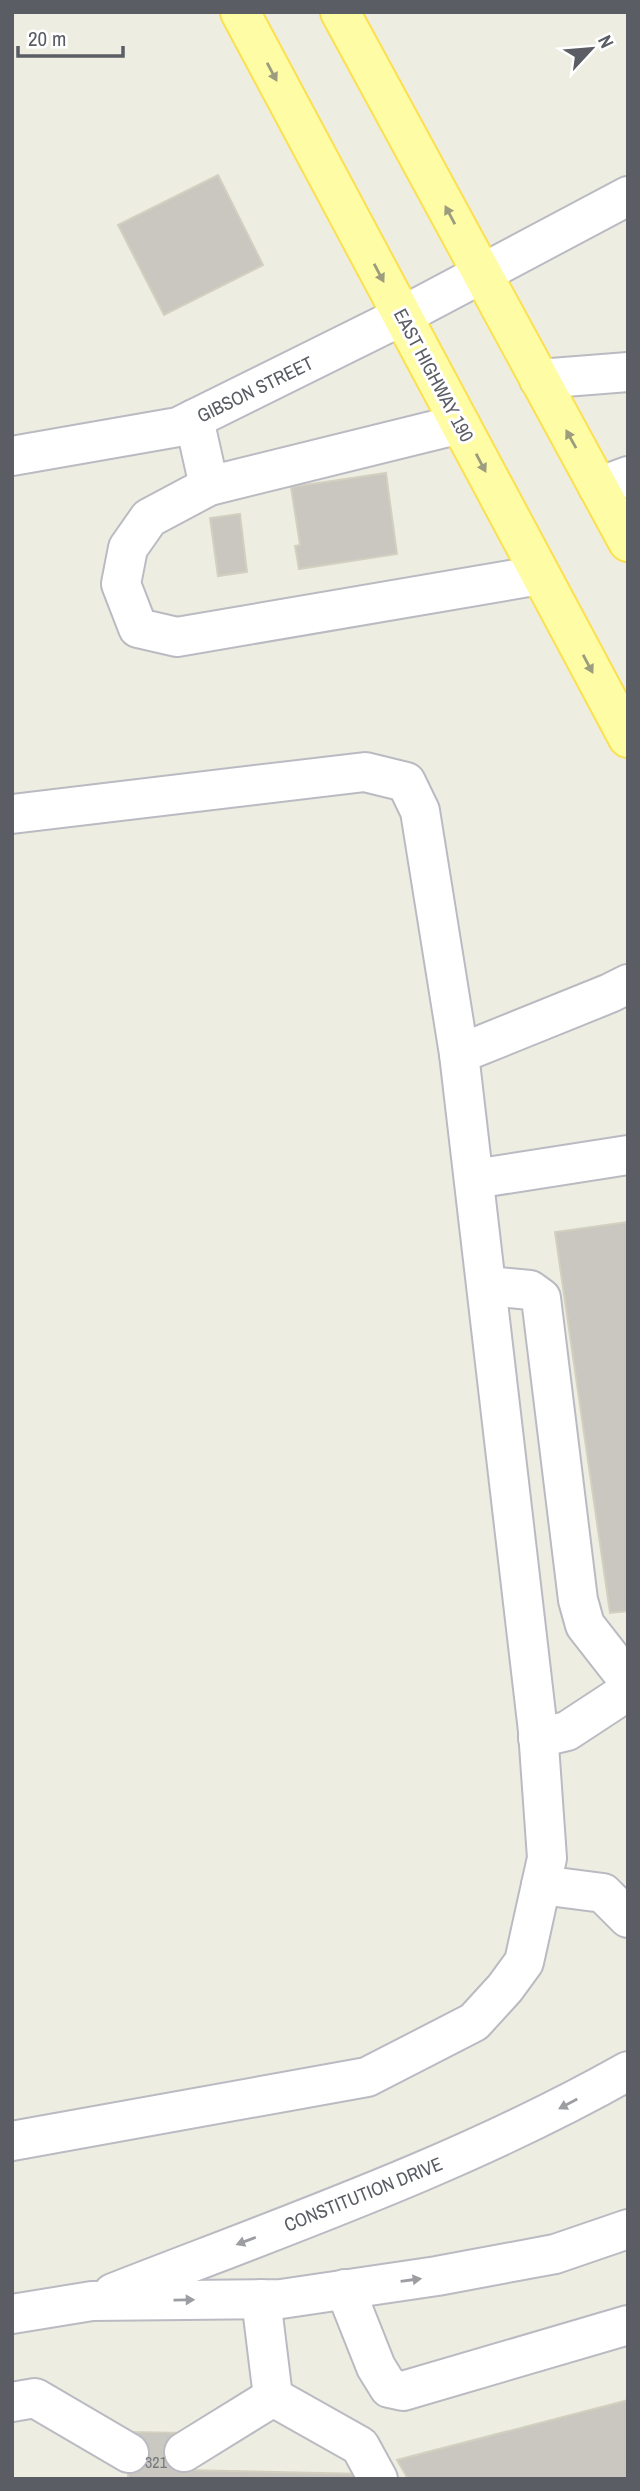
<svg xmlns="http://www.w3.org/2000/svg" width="640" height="2491" viewBox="0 0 640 2491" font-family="'Archivo Narrow',sans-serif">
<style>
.building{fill:#c9c7bf;stroke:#d3d0c0;stroke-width:2}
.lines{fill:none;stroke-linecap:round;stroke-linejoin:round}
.minor-tunnel{stroke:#c9c9c2;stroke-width:38;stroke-dasharray:38 19;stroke-linecap:butt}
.minor-casing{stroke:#babbc2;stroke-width:42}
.major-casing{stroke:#fbe04f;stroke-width:42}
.minor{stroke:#fff;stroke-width:38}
.major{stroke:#fffca6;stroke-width:38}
.oneway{fill:#9c9d7e}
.oneway2{fill:#9c9ea2}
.labels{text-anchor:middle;stroke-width:6;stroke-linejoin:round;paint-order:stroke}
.number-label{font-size:16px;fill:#76787b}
.street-label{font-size:19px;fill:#5a5d64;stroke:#fff}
</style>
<rect width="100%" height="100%" fill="#eeede2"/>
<g class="building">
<path d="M 218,175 L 263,265 L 164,315 L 118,225 Z"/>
<path d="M 386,473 L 397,554 L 299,569 L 295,546 L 300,545 L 291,487 Z"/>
<path d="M 240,514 L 247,572 L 218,576 L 210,518 Z"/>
<path d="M 628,1222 L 628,1611 L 610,1613 L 555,1232 Z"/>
<path d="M 628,2400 L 628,2479 L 408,2479 L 397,2460 Z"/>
<path d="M 129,2432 L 184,2433 L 184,2470 L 364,2474 L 364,2479 L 128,2479 Z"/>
</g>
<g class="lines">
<path class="minor-tunnel" d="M 129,2453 L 184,2452"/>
<defs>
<g id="minor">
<path d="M 539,379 L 628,372"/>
<path d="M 194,419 L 209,486 L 460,424"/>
<path d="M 12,456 L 178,427 L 402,316 L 628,196"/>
<path d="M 209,486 L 149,518 L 128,548 L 121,584 L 138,628 L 177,637 L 540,575"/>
<path d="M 598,487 L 628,476"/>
<path d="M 12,814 L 365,772 L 406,782 L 420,811 L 459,1054 L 538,1731 L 547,1858 L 524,1962 L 505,1988 L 474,2022 L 367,2077 L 12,2141"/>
<path d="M 459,1054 L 610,993 L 628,984"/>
<path d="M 474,1179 L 628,1155"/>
<path d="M 487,1286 L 530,1290 L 541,1298 L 578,1600 L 585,1625 L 628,1680"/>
<path d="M 538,1738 L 567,1731 L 628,1691"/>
<path d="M 541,1885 L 603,1893 L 628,1918"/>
<path d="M 345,2289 L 376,2367 L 389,2388 L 403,2391 L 628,2325"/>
<path d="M 113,2293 C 287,2225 465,2163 628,2071"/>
<path d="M 261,2299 L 273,2397 L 360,2446 L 378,2479"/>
<path d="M 12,2314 L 92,2301 L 281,2299 L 437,2276 L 555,2254 L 628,2229"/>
<path d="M 12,2402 L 35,2398 L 129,2453"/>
<path d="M 184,2452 L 273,2397"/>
</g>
<g id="major">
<path d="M 240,12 L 628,738"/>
<path d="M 340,12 L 628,542"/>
</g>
</defs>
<use href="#minor" class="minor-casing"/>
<use href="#major" class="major-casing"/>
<use href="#minor" class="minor"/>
<use href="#major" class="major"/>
</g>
<defs><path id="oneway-solid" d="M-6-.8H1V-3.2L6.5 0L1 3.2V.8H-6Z" transform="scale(1.75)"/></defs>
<g class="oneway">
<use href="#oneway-solid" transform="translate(272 72) rotate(62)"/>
<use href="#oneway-solid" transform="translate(450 215) rotate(-118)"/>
<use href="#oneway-solid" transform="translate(379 273) rotate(62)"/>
<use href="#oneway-solid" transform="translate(571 439) rotate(-119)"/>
<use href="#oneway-solid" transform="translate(481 463) rotate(62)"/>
<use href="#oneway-solid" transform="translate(588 664) rotate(62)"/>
</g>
<g class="oneway2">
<use href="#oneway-solid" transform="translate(568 2104) rotate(152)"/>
<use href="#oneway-solid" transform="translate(246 2241) rotate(159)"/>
<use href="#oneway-solid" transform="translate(411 2280) rotate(-8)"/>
<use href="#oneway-solid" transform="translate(184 2300) rotate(-1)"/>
</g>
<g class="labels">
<g class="number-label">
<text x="156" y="2468">321</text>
</g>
<g class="street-label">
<text transform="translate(434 375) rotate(62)" y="7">EAST HIGHWAY 190</text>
<text transform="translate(255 389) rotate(-26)" y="7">GIBSON STREET</text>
<text transform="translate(363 2194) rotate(-22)" y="7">CONSTITUTION DRIVE</text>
</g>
</g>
<rect width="640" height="2491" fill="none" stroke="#5a5d64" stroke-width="28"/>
<g transform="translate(591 49) rotate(64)" stroke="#ffffff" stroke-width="5" paint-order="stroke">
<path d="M0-5L12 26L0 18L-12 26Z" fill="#5a5d64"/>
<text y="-10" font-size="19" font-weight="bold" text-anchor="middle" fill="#5a5d64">N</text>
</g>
<path d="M18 46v10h105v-10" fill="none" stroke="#5a5d64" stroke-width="3.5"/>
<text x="28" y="46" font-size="21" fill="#5a5d64" stroke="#ffffff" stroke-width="5" paint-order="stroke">20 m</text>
</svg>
